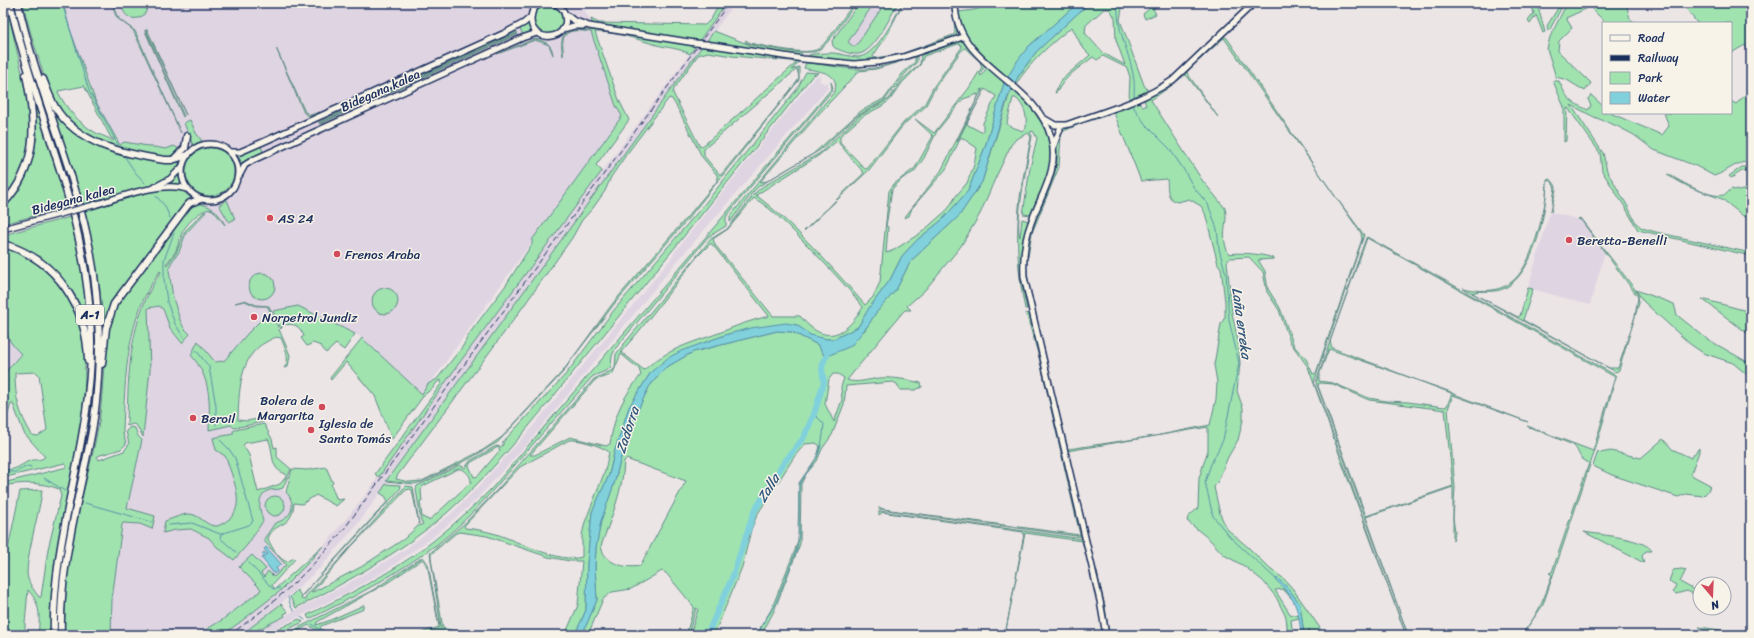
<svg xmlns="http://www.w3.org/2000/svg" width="1754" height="638" viewBox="0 0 1754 638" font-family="Sriracha,sans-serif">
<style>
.built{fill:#dfd4e2}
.green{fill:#a0e3af;stroke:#5e8986;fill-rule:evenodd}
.water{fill:#81d1dc;stroke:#5890aa}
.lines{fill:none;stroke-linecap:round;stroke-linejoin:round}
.stream{stroke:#5890aa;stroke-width:1}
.river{stroke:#81d1dc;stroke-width:6}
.secondary-casing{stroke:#1b2f5e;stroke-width:8}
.highway-casing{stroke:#1b2f5e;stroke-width:9}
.secondary{stroke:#f7f3e8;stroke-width:5}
.highway{stroke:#f7f3e8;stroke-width:6}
.rail{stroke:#1b2f5e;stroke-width:1;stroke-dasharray:6 3;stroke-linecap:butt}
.secondary-bridge-casing{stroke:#1b2f5e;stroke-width:8;stroke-linecap:butt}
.secondary-bridge{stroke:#f7f3e8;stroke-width:5}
.poi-dot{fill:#d1495b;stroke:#f7f3e8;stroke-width:1.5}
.labels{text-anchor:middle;stroke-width:3;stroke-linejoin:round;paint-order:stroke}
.shield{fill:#f7f3e8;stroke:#5d6a87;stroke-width:1}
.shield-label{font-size:12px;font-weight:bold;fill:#1b2f5e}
.street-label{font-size:13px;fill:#1b2f5e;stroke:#f7f3e8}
.poi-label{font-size:13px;fill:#1b2f5e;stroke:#f7f3e8;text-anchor:start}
.water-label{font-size:14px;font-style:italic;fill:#34587e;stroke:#f7f3e8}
</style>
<rect width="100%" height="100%" fill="#ece5e5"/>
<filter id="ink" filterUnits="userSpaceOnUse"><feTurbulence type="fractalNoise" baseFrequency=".025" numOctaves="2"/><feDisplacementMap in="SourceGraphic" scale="8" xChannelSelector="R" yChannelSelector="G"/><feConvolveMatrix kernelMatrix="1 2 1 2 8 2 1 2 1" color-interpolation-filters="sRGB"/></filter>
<g filter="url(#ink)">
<g class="built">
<path d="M 63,3 L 584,3 L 586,13 L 592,23 L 591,32 L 616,106 L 622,116 L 422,395 L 363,338 L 329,321 L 281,309 L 270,311 L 265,315 L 224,361 L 215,362 L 198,341 L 191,355 L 203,370 L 207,382 L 210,404 L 209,429 L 232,425 L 234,434 L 214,438 L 227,460 L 237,492 L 238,503 L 234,515 L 223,524 L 217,526 L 207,524 L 197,517 L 169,532 L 175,530 L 191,529 L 200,534 L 209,538 L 212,541 L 248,544 L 263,521 L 259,508 L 259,502 L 261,497 L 267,491 L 274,489 L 283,490 L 291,498 L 292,508 L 287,518 L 275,523 L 265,542 L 286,565 L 274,577 L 268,571 L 264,577 L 261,574 L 266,569 L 252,555 L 261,589 L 259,592 L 222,620 L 197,635 L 111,635 L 111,623 L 112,599 L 123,523 L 140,524 L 152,528 L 155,516 L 127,509 L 144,432 L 148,308 L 159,306 L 163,309 L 170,328 L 182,343 L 190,335 L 180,320 L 173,298 L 169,270 L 171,263 L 179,252 L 186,233 L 205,212 L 202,210 L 201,204 L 197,203 L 185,193 L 181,185 L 178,175 L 181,150 L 121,145 L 95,100 L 69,26 Z"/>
<path d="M 726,3 L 735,3 L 386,480 L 388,482 L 356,526 L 320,568 L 261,621 L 241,635 L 222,635 L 280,591 L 317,554 L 364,497 L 457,366 L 683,63 Z"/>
<path d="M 874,3 L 885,3 L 856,46 L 853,47 L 848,42 Z"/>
<path d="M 819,76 L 821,77 L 819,80 L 824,84 L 826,82 L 828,83 L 828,88 L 679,259 L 528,443 L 473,503 L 433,537 L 385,571 L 353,589 L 263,635 L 247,635 L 347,584 L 403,551 L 452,513 L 479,486 L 529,431 L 674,255 L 673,254 L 815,77 Z"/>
<path d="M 1550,212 L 1581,220 L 1605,252 L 1590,305 L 1528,288 Z"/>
<path d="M 3,311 L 8,338 L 14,347 L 22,354 L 3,375 Z"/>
</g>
<g class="green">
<path d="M 3,3 L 6,3 L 28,99 L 32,126 L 27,156 L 17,181 L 3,199 Z"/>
<path d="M 13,3 L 16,3 L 53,128 L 54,136 L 51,130 L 22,41 Z"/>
<path d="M 23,3 L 63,3 L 69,26 L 95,100 L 120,145 L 124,142 L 166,149 L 174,146 L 181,150 L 171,156 L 166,158 C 130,154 87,144 64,115 C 50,98 44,77 38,56 C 32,39 27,21 23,3 ZM 84,86 L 111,138 L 114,139 L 113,141 C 108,137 102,136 96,133 C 79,123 67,110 58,92 L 58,91 Z"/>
<path d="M 114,3 L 116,14 L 120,20 L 135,31 L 181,133 L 133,30 L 117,18 L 114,11 Z"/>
<path d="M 123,3 L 147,3 C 150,23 120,24 123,3 Z"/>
<path d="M 720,3 L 726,3 L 690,54 C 679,48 668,48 657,45 C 636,39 617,32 595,32 L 619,100 L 629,120 L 596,165 L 602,171 L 457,366 L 379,477 L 375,474 L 441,384 L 441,380 L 438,381 L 433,388 L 424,395 L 392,439 L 375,396 L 346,362 L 331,380 L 330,378 L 362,338 L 422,394 L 428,384 L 437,379 L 463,346 L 469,334 L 506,285 L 532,244 L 532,240 L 622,116 L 616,106 L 591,32 C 582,31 566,27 563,40 C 562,44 564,51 563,56 C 554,15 589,39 605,27 L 592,23 L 591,19 L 599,23 L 705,25 L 711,19 Z"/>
<path d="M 854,3 L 856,3 C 847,15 829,46 815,52 C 793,53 766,50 745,42 L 746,40 L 750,43 C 764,46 806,56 818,49 C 825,46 847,12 854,3 Z"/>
<path d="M 859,3 L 874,3 L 848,42 L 854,47 L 856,46 L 885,3 L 898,3 C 890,17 875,51 859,54 C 851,55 842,51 835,48 L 833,46 L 832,41 Z"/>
<path d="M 902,3 L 903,3 L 886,37 L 873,56 L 874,58 L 901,54 L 953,35 L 955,33 C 954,24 954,10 948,3 L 953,5 L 957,33 L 956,36 L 903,55 L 886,59 L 848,61 L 808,57 L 809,55 C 818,53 826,53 834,53 C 842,54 851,57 859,57 C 876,55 895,18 902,3 Z"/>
<path d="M 996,3 L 1078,3 L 1028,47 L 1007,78 L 968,42 L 963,33 L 958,12 L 974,10 Z"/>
<path d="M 1089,3 L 1123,3 L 1120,20 L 1144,85 L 1149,92 L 1129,99 L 1130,77 L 1127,68 L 1103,56 L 1097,60 L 1093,57 C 1079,68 1065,76 1057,92 L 1055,93 L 1060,81 L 1090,55 L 1082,47 L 1072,27 C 1051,43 1029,63 1015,86 L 1013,84 L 1036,52 ZM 1104,9 L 1110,9 L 1115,18 L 1116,40 L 1125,65 L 1103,53 L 1085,33 L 1086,25 Z"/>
<path d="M 1156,3 L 1160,3 L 1153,9 L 1156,14 L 1145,19 L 1143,14 Z"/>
<path d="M 1531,3 L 1537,3 L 1545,32 L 1543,33 L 1536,15 L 1530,24 L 1528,21 L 1534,13 Z"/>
<path d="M 1561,3 L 1564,3 L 1550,29 L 1548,31 L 1547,26 Z"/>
<path d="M 1567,3 L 1626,3 L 1630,19 L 1636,23 L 1606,23 L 1590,7 L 1566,18 L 1572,28 L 1559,41 L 1558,51 L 1591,83 L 1585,91 L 1567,80 L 1556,77 L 1547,49 L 1550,37 Z"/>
<path d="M 1682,3 L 1751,3 L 1751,53 L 1745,45 L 1731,53 L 1731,23 L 1697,23 Z"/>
<circle cx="548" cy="19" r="15"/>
<path d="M 528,24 L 532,32 L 523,35 L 520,29 Z"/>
<path d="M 147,29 L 186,115 L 146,30 Z"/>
<path d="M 145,30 L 184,116 L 183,117 L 145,31 Z"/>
<path d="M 714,31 L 750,45 L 801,53 L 802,56 L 706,42 Z"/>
<path d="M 517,32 L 518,33 L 319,123 L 319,122 Z"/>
<path d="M 518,34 L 320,124 L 319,124 Z"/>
<path d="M 1223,36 L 1227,38 L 1332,192 L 1364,235 L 1314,382 L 1406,635 L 1342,463 L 1340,461 L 1341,459 L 1308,367 L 1290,342 L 1279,310 L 1267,292 L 1263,272 L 1249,257 L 1230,258 L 1227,262 L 1232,313 L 1239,346 L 1240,364 L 1237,391 L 1243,408 L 1243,420 L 1238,440 L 1228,457 L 1218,481 L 1214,487 L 1220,514 L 1227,529 L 1249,548 L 1270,569 L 1283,578 L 1293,589 L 1320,628 L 1320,635 L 1310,635 L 1309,629 L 1309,635 L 1304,635 L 1300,604 L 1287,587 L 1284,587 L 1293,600 L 1283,589 L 1275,590 L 1290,614 L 1299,616 L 1299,618 L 1291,620 L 1293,635 L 1288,635 L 1286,617 L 1276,597 L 1263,581 L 1244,566 L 1224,555 L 1209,539 L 1187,521 L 1188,517 L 1198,508 L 1199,478 L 1208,450 L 1208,427 L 1067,451 L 1105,606 L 1109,635 L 1107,635 L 1035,325 L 1026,276 L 1026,261 L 1028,281 L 1037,325 L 1068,449 L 1155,436 L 1210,425 L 1216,399 L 1217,382 L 1214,365 L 1221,324 L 1225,317 L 1225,302 L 1221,268 L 1218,264 L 1205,213 L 1201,206 L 1189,199 L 1178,202 C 1166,200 1168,189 1167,179 L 1141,181 L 1114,113 L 1086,122 L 1085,120 L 1120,108 L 1121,109 L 1123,109 L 1123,107 L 1138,101 L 1143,106 L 1146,106 L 1144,99 L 1161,91 L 1173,82 L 1175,83 L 1151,100 L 1202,180 L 1225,208 C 1229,223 1219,236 1229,254 C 1238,252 1267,254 1274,259 L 1258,260 L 1265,271 L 1268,289 L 1280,308 L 1294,346 L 1306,359 L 1313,374 L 1316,373 L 1362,239 L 1361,233 L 1224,38 L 1188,70 L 1187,73 L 1218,117 L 1187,76 L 1185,75 L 1177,81 L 1176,80 Z"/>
<path d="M 535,39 C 544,41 552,43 553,55 L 549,45 L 535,40 L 497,54 Z"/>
<path d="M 961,41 L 964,42 L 986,65 L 980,73 L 981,76 L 988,66 L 1004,83 L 985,147 L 968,191 L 942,220 L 917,240 L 902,256 L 890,280 L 869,308 L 858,327 L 834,339 L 823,339 L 810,335 L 797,325 L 728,334 L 706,342 L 651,372 L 629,407 L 614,453 L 609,475 L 592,512 L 587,564 L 586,610 L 575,635 L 565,635 L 578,605 L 582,561 L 570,561 L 548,557 L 487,536 L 460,532 L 456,533 L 431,554 L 431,559 L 443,628 L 470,635 L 461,635 L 454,632 L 415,635 L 439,627 L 428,569 L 423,559 L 387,583 L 317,622 L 316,625 L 328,621 L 364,605 L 364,609 L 321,626 L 320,628 L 330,635 L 323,635 L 309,625 L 289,635 L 284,635 L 373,590 L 423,557 L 428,564 L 438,619 L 441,628 L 430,553 L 465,523 L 497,490 L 594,379 L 613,370 L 615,368 L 616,354 L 624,344 L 711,239 L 727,229 L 755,193 L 762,187 L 820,153 L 859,116 L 889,99 L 903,79 L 920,64 L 921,55 ZM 958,44 L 961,45 L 962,47 L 934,86 L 924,105 L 904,122 L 867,169 L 865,169 L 840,142 L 840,136 L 863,116 L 882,106 L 890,100 L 902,83 L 920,65 L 924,56 ZM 965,48 L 980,62 L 982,67 L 969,88 L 934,133 L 915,119 L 933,136 L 915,168 L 894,184 L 889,191 L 880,282 L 873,297 L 865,305 C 831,266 797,227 756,195 L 818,156 L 837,141 L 864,173 L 804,231 L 869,170 L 904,124 L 925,107 L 936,86 L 961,51 ZM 982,89 L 983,89 L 981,96 L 957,142 ZM 985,89 L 996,96 L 983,123 L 983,131 L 981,132 L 968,125 L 967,123 ZM 978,94 L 978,97 L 941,171 L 904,218 L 909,216 L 912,208 L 946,169 L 961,137 L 977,148 L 974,165 L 967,183 L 956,196 L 948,209 L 922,232 L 894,250 L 886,253 L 888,227 L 886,226 L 892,189 L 903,178 L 914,172 L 924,158 L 937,131 L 963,99 ZM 754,198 C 774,210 790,228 807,245 C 826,265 846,285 863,307 C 845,337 824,346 800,316 L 773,316 L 715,245 L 713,239 L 728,229 ZM 710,244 L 712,244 L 769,316 C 752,320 735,326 719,333 C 691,343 667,349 644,370 L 621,352 L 640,330 L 697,257 ZM 621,354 L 639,369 L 641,375 C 622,399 615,413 610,444 L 606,446 L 570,437 L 535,455 L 530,455 L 595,380 L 608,376 L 613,373 ZM 569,440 C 579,439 602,446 609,452 L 605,471 L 585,522 L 582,535 L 582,557 C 560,564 518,541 496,534 C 486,531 475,529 465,528 L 464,526 L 520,467 Z"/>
<path d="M 703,45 L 799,61 L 792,70 L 799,67 L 799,80 L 686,221 L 615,303 L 569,363 L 565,370 L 498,442 L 471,458 L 422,482 L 414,484 L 386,481 ZM 708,52 L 732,56 L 791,61 L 796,63 L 705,144 L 700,147 L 673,93 L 674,89 L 698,55 ZM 797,69 L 799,77 L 797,82 L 721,175 L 720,175 L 704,156 L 704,149 ZM 669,98 L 672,99 L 678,109 L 702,157 L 717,175 L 718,178 L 717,181 L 688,216 L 613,303 L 563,371 L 502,437 L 483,450 L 422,481 L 409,482 L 396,479 L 397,476 L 515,318 L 572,238 L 582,220 L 593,208 L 605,191 L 611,177 L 626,155 Z"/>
<path d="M 276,48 L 305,112 L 310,115 L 320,112 L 309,116 L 304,113 Z"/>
<path d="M 917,55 L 917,62 L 904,75 L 885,100 L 857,116 L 820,150 L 759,186 L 753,192 L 730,222 L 730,216 L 835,91 C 840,70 816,72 804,68 L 806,63 C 826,64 845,70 865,69 C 883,68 901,61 917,55 ZM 915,57 L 915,62 L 902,74 L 885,98 L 861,111 L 813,154 L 767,181 L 760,182 L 815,118 L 859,71 L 876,69 Z"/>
<path d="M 806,72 L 819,73 L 813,75 C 741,167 667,257 593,348 C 547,403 502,464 448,512 C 403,551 349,581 296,608 L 290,597 L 297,590 L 301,596 L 304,593 L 388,501 L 385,496 L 380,493 L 386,484 L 400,485 L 401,488 L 301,597 L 301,599 L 305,600 L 306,596 L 316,585 L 404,488 L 406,486 L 413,487 L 419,524 L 412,490 L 410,489 L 406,490 L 351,547 L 311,593 L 361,567 L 404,539 L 418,526 L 423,524 L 421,521 L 416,489 L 417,486 L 460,465 L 465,468 L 470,461 L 496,446 L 501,447 L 503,445 L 503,442 L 566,374 L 614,310 L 702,207 L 797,89 ZM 498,447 L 500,450 L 478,476 L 474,477 L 469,466 L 470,463 ZM 458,469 L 462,469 C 467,472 471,476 471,482 L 433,517 L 429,520 L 422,517 L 420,501 L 422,501 L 421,490 L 423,486 Z"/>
<path d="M 1553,81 L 1559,81 C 1567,99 1569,101 1588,110 L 1591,106 L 1588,99 L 1591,95 L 1603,106 L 1603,113 L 1610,113 L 1662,135 L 1669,126 L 1664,113 L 1731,113 L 1731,101 L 1736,104 L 1751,90 L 1751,162 C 1738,160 1727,172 1714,176 L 1696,166 L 1654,150 L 1634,135 L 1617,126 L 1594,117 L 1571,105 L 1603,153 L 1607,171 L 1627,205 L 1636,223 L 1642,228 L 1656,232 L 1751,253 L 1751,256 L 1638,230 L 1625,207 L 1602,171 L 1600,153 L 1568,108 L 1567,108 L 1566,141 L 1564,142 L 1564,107 Z"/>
<path d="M 831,82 L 833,88 L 831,92 L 736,204 L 726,217 L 726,226 L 708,237 L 703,243 L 615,349 L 612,356 L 611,367 C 605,373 598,373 592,377 C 568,404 544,432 520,459 C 495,488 470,518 440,542 C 399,573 355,597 309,619 L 307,615 C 347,595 388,575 424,548 C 448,530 471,509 493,487 L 813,111 L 832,88 Z"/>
<path d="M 1011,89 C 1037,108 1056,138 1049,172 C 1045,187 1037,201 1031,215 L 1023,214 L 1030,168 L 1037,138 L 1033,131 L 1030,132 L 1032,136 C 1029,153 1014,226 1020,237 L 1022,219 L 1029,221 C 1020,255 1019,274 1027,309 L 1025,309 C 1018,276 1016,241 1019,207 C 1021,184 1027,160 1031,137 L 1028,133 L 1016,139 L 1011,145 L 995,179 L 980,214 L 961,246 L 925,290 L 907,306 L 911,310 L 905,310 L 902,313 L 847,380 C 856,384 870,379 880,378 C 894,377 908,380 921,383 L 922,387 L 915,390 L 900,390 L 897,384 L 893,382 L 846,386 L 844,404 L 832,435 L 822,449 L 817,461 L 806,474 L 801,484 L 800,544 L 774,611 L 761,635 L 758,635 L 761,626 L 771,610 L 795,550 L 798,540 L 799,483 L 817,457 L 820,446 L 816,443 L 805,444 L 794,457 L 757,515 L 751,530 L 742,567 L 714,635 L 690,635 L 698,609 L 696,608 L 688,635 L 686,635 L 694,607 L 666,573 L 662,571 L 631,589 L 612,592 L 603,599 L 588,635 L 582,635 L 597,600 L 595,567 L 596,548 L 601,520 L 614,484 L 624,446 L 632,422 L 649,387 L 665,368 L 693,352 L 777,331 L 792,332 L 818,345 L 825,357 L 829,356 L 865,330 L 875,314 L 896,290 L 908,266 L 914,258 L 959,216 L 982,182 ZM 1013,98 L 1016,98 C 1025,107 1027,115 1026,128 L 1023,131 L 1009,126 L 1007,123 ZM 833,374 L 838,374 L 844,378 L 841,387 L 842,400 L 834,422 L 825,404 L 829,379 ZM 626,459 L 686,481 L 640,566 C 624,569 604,563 601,546 C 611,518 623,491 624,461 Z"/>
<path d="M 35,104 L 68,207 L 3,224 L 3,209 L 16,193 L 26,175 L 33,155 L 37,135 Z"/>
<path d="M 51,105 L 89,141 L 177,162 L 180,161 C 172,191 113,195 89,202 L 91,210 C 107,205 163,185 177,188 C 183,190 187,195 192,199 L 163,234 L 121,291 L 102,338 C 100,300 97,261 88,224 C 78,184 63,145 51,105 Z"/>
<path d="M 190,120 L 196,133 L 202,141 L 193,145 L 184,123 Z"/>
<path d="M 1081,122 L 1082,123 L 1064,131 L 1061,135 L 1059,167 L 1032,233 L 1028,257 L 1026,256 C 1030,222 1048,199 1056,168 C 1059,157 1055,139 1061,131 C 1065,126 1075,124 1081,122 Z"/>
<path d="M 261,146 L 263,152 L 248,159 L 242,164 L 238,155 Z"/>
<circle cx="210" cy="172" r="24"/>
<path d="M 1742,167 L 1751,167 L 1751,171 L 1742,171 L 1731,178 L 1729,176 Z"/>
<path d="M 1668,174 C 1680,181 1713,201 1726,194 C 1727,194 1730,190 1731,189 L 1739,191 L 1751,188 L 1751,203 L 1745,208 L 1751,216 L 1751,220 L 1742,215 L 1722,199 L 1689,187 L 1667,175 Z"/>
<path d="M 178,175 L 181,185 L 163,186 Z"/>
<path d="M 1550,179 C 1553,181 1556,185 1556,189 L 1551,212 L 1555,188 L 1551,180 L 1547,182 C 1546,213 1535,272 1505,288 C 1494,294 1481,289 1472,293 L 1518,317 L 1520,316 L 1528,288 L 1533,289 L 1523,320 L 1609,368 L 1618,368 L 1635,317 L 1638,297 L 1581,220 L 1578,219 L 1580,218 L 1634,288 L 1638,295 L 1639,303 L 1619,370 L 1616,372 L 1463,288 C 1512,299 1525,274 1538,232 C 1543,214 1547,198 1547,180 Z"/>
<path d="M 227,200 L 235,219 L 229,222 L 219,205 Z"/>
<path d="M 197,203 C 212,206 218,211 225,225 L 213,210 C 203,206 186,224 182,233 C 179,238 179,243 177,248 C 175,254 170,259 166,264 L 167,265 L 176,253 L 185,231 L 204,212 L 206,212 L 186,233 L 179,252 L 171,263 L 169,270 L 173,298 L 180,320 L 184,328 L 190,334 L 182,343 L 170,328 L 163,309 L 159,306 L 148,308 L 150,370 L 143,437 L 137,426 L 133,424 L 127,426 C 128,372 129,318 161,272 L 160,271 C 126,317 125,377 123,432 C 123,436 126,440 126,444 L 121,449 L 97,456 L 99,460 L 124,451 L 129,444 L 126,431 L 130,427 L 135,428 L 138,436 L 142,440 L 127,508 L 155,516 L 152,529 L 140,524 L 123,523 L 122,525 L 112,599 L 111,635 L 64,635 C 65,605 66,574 71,544 C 79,503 92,463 99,422 C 105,383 101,342 117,305 L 190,206 Z"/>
<path d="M 70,217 L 83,274 L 88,336 C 75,287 53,257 3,242 L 3,235 Z"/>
<path d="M 1367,237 L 1615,375 L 1616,377 L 1595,450 L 1543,605 L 1522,635 L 1521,635 C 1539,613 1543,602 1552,575 L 1549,573 L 1552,572 L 1589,463 C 1576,457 1581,452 1573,445 L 1527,426 L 1593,451 L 1615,377 L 1367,238 L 1330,341 L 1332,348 L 1528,422 L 1453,395 L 1448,409 L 1455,488 L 1453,518 L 1455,532 L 1453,541 L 1453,487 L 1366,517 L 1408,635 L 1316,382 L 1366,238 ZM 1329,349 L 1451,392 L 1452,393 L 1447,406 L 1444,407 L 1408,402 L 1386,401 L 1369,398 L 1333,383 L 1319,381 L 1319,375 ZM 1319,383 L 1333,384 L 1369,400 L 1445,410 L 1453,486 L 1366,516 L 1318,386 Z"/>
<path d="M 3,247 C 127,284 78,435 61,526 C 54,562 50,598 51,635 L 38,635 C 40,617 41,604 28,590 L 25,623 L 25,635 L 3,635 L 3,585 L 5,572 L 3,546 L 6,549 L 8,549 L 20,491 L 42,490 C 41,508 23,565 28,579 C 30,585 35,592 39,597 L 41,597 L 48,549 L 61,496 L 59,489 C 41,482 22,482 3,486 L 3,483 L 67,467 L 65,463 L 6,477 L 3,474 L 3,468 C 13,473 20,465 29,461 C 35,459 40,461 45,457 L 24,433 L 13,404 L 11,404 L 8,414 L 3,419 L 3,410 L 6,400 L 3,392 L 3,375 L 21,354 C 16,349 11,344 8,337 C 0,309 3,276 3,247 ZM 36,372 L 39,375 L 47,430 L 38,436 L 32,435 C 19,413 15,399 15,373 Z"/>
<circle cx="262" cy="286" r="13"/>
<circle cx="385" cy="301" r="13"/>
<path d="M 1636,290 L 1674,304 L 1677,315 L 1707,339 L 1751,364 L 1751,378 L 1733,363 L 1703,353 L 1690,344 L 1643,301 Z"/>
<path d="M 1702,299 L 1751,312 L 1751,336 Z"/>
<path d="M 245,300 L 256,305 L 268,306 L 269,306 L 290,355 L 288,367 L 284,368 C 291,359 285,348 281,338 C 275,336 272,339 266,342 C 239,356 239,393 238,420 L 247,421 L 262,418 L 263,422 L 234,428 L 231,425 L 209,430 C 210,401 211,378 191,355 L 198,341 L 215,362 L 224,361 L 248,333 L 270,311 L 267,306 L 256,306 L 245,301 L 235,303 Z"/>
<path d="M 298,306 L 355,334 L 344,350 L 336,344 L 326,353 L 321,346 L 313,343 L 307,346 L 301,338 L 304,336 C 299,325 294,323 283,325 L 281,329 L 273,311 Z"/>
<path d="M 1026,313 L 1029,314 L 1033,328 L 1083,537 L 879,509 L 879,507 L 883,509 L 1080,535 L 1039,357 Z"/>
<path d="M 264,424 L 272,439 L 274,448 L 277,447 L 277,457 L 291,469 L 283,488 C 279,490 275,489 270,490 C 255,495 260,510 263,521 L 248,544 L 234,560 L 217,547 L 209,538 L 191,529 L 175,530 L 163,533 L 165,521 C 172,519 182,514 189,514 C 200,514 206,527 217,526 C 221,525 225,522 228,520 C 247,506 232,478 227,460 L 225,456 L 216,450 L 213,438 L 233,434 L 233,431 L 235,430 ZM 268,439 C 275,451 268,469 286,474 L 286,477 L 280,484 L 258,492 L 249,455 L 243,445 L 245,443 Z"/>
<path d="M 1663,439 L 1672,449 L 1691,458 L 1699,448 L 1699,452 L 1691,473 L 1693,476 L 1710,485 L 1708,491 L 1703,496 L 1686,494 L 1678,497 L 1612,475 L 1593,466 L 1598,451 L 1600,453 L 1611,451 L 1641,458 Z"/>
<path d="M 326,467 L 333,483 L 331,485 L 337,500 L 344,499 L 336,506 L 316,495 L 302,504 L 294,503 C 292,531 274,520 268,539 C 272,548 279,559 287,562 L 294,558 L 295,559 L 272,585 L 275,589 L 323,546 L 307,564 L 280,591 L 239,623 L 222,635 L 197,635 L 222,620 L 259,592 L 261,589 L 239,567 L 252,555 L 266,569 L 261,573 L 264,577 L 268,571 L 274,577 L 286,565 L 265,542 L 264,539 L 275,523 C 291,519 298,505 286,492 L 292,469 L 307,470 Z"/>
<circle cx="275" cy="506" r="10"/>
<path d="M 879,511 L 1083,539 L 1097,595 L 1104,635 L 1095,589 L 1082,541 L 1025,533 L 1005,635 L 1024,534 L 1023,532 L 888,513 L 883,512 L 879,515 Z"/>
<path d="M 1584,532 C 1600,535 1645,538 1652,551 L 1646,551 L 1642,556 L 1644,563 Z"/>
<path d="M 1682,569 L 1686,570 L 1680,582 L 1700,593 L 1700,597 L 1687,591 L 1676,594 L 1673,592 L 1676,585 L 1669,581 L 1673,570 Z"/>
<path d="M 281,604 L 288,612 L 284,614 L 285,616 L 247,635 L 241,635 Z"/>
<path d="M 299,619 L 303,622 L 276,635 L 266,635 Z"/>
<path d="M 1699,627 L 1735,632 L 1736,635 L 1710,634 Z"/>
</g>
<g class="water">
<path d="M 1078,3 L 1089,3 L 1036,52 L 1019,75 L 1007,99 L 982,182 L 959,216 L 914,258 L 908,266 L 896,290 L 875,314 L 869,324 L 851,346 L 825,357 L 818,345 L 792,332 L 777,331 L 693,352 L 665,368 L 649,387 L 632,422 L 624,446 L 614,484 L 601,521 L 596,548 L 595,567 L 597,600 L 582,635 L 575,635 L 586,610 L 587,564 L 592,512 L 609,475 L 614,453 L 629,407 L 651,372 L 668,358 L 681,351 L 728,334 L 751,328 L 786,323 L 797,325 L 810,335 L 827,339 L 834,339 L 858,327 L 869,308 L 890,280 L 902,256 L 917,240 L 942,220 L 968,191 L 985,147 L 1004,83 L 1018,60 L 1028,47 Z"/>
<path d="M 266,547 L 281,564 L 276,568 L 278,571 L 274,574 L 262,558 L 265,556 L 262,554 L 264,552 L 267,555 L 268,554 L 264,549 Z"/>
<path d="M 1277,578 L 1287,587 L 1300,604 L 1304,635 L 1301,635 C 1299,609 1295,598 1276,580 Z"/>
<path d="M 440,632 L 454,632 L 461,635 L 426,635 Z"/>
</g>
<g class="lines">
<g class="stream">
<path d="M 62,3 L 89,91 L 118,145"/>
<path d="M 1118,3 C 1116,30 1128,48 1133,74 C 1135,82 1134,91 1134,99"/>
<path d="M 1134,103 L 1134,108 L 1146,125 L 1169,148 L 1184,170 L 1194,188 L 1208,204 L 1217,229 L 1219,249 L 1226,274 L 1229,320 L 1239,363 L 1223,440 L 1211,464 L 1205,482 L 1213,516 L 1230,537 L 1276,579"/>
<path d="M 125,157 L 135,172 L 145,183"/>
<path d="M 156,196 L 165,206 L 170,218"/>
<path d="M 174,233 L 164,260 L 164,279 L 167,302 L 175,324 L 185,339"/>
<path d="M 196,350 L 209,367 L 216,406 L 216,425"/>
<path d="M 220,440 L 229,449 L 235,458 L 253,521 L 249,525 L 221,534 L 220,538 L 236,552"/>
<path d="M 3,472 L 15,472 L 28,466 L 31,467"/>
<path d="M 44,478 L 65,491"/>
<path d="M 85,503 L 152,522"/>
<path d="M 169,525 L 192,523 L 220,534"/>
<path d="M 249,563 L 273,589 L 280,588"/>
<path d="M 288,597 L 291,607 L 294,611"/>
<path d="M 301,617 L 305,620"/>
<path d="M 312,624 L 327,635"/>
<path d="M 759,635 L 763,623 L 774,607 L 797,549 L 799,534 L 799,485 C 802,477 809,472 813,464 C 821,452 823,438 824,424 L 814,414"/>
</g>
<path class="river" d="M 707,635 L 732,578 L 754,512 L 783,464 L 804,437 L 814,414 L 824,382 L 822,369 L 823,363 L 829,351"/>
<defs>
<g id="secondary">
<path d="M 542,3 C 535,6 531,12 531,19 C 531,45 571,40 565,16 C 564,9 559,5 553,3"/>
<path d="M 955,3 C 955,66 1036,81 1051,137 C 1060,169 1041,194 1031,223 C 1024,241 1023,259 1024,277 L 1100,601 L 1106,635"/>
<path d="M 565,14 L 573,20 L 589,26 L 695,43"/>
<path d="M 563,29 L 574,26 L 584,26"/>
<path d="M 706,44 L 803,59 L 854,64 L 878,62 L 903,57 L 963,37"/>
<path d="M 1043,118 L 1055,125 L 1066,125 C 1102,112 1141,102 1173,80 L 1254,3"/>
<circle cx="210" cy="172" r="28"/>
<path d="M 1054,145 L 1060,129"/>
<path d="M 230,152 L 240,152 L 263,142 L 505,33 L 524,23 L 531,17"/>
<path d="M 239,176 L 245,165 L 253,160 L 522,38 L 537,33"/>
<path d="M 155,187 L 170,179 L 182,167"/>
<path d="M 94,205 C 121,197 160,181 187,189"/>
<path d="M 3,229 L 60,214"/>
</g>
<g id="highway">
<path d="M 10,3 C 36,118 90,218 91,339 C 93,441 51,534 54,635"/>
<path d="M 18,3 C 35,82 70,157 87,236 C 95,270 98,305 99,339 C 99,372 97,405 91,436 C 78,503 59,567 61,635"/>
<path d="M 43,79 C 47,89 50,98 55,107 C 78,145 125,154 165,160 L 172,160 L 188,155"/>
<path d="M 175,158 L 185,148 L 187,136"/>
<path d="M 3,204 C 39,166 36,122 26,75"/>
<path d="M 3,244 C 57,259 87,307 88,361"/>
<path d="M 102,364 L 106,328 L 114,304 L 187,206 L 190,203 L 201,199"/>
</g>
</defs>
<use href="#secondary" class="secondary-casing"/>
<use href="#highway" class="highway-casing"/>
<use href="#secondary" class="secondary"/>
<use href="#highway" class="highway"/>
<path class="rail" d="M 229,635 C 273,605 311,570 344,529 L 729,3"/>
<defs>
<g id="secondary-bridge">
<path d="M 695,43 L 706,44"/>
<path d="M 60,214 L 94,205"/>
</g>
</defs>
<use href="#secondary-bridge" class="secondary-bridge-casing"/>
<use href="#secondary-bridge" class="secondary-bridge"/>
</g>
</g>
<g class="poi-dot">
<circle cx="270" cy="218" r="4"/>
<circle cx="1569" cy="240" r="4"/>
<circle cx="337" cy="254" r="4"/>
<circle cx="254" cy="317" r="4"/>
<circle cx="322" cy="407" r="4"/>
<circle cx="193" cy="418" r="4"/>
<circle cx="311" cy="430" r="4"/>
</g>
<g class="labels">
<rect class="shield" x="76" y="305" width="28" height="20" rx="3"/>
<g class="shield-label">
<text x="90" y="319">A-1</text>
</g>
<g class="street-label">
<text transform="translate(380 90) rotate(-24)" y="5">Bidegana kalea</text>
<text transform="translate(73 199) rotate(-15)" y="5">Bidegana kalea</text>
</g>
<g class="poi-label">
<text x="278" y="223">AS 24</text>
<text x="1577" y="245">Beretta-Benelli</text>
<text x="345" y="259">Frenos Araba</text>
<text x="262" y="322">Norpetrol Jundiz</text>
<text x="314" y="405" text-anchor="end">Bolera de<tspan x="314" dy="15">Margarita</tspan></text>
<text x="201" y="423">Beroil</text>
<text x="319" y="428">Iglesia de<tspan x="319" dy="15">Santo Tomás</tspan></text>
</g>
<g class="water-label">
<text transform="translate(1242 323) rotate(82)" y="5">Laña erreka</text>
<text transform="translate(627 430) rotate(-72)" y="5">Zadorra</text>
<text transform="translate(768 488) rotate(-58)" y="5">Zalla</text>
</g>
</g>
<rect width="1754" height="638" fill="none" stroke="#f7f3e8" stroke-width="16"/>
<rect x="8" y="8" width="1738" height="622" fill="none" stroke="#1b2f5e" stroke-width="1.5" filter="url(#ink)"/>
<rect x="1602" y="22" width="130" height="92" fill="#f7f3e8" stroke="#9fa5b1"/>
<rect x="1610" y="35" width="20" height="6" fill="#f7f3e8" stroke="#9fa5b1"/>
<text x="1638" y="42" font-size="12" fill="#1b2f5e">Road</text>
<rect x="1610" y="55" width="20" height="6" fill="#1b2f5e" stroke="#9fa5b1"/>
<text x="1638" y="62" font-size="12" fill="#1b2f5e">Railway</text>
<rect x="1610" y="72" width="20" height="12" fill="#a0e3af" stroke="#9fa5b1"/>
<text x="1638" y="82" font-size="12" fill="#1b2f5e">Park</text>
<rect x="1610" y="92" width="20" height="12" fill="#81d1dc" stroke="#9fa5b1"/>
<text x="1638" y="102" font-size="12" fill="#1b2f5e">Water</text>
<g transform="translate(1712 596) rotate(161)"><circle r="19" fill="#f7f3e8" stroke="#9fa5b1"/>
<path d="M0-3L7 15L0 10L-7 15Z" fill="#d1495b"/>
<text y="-6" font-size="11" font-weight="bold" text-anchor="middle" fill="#1b2f5e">N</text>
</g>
</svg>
